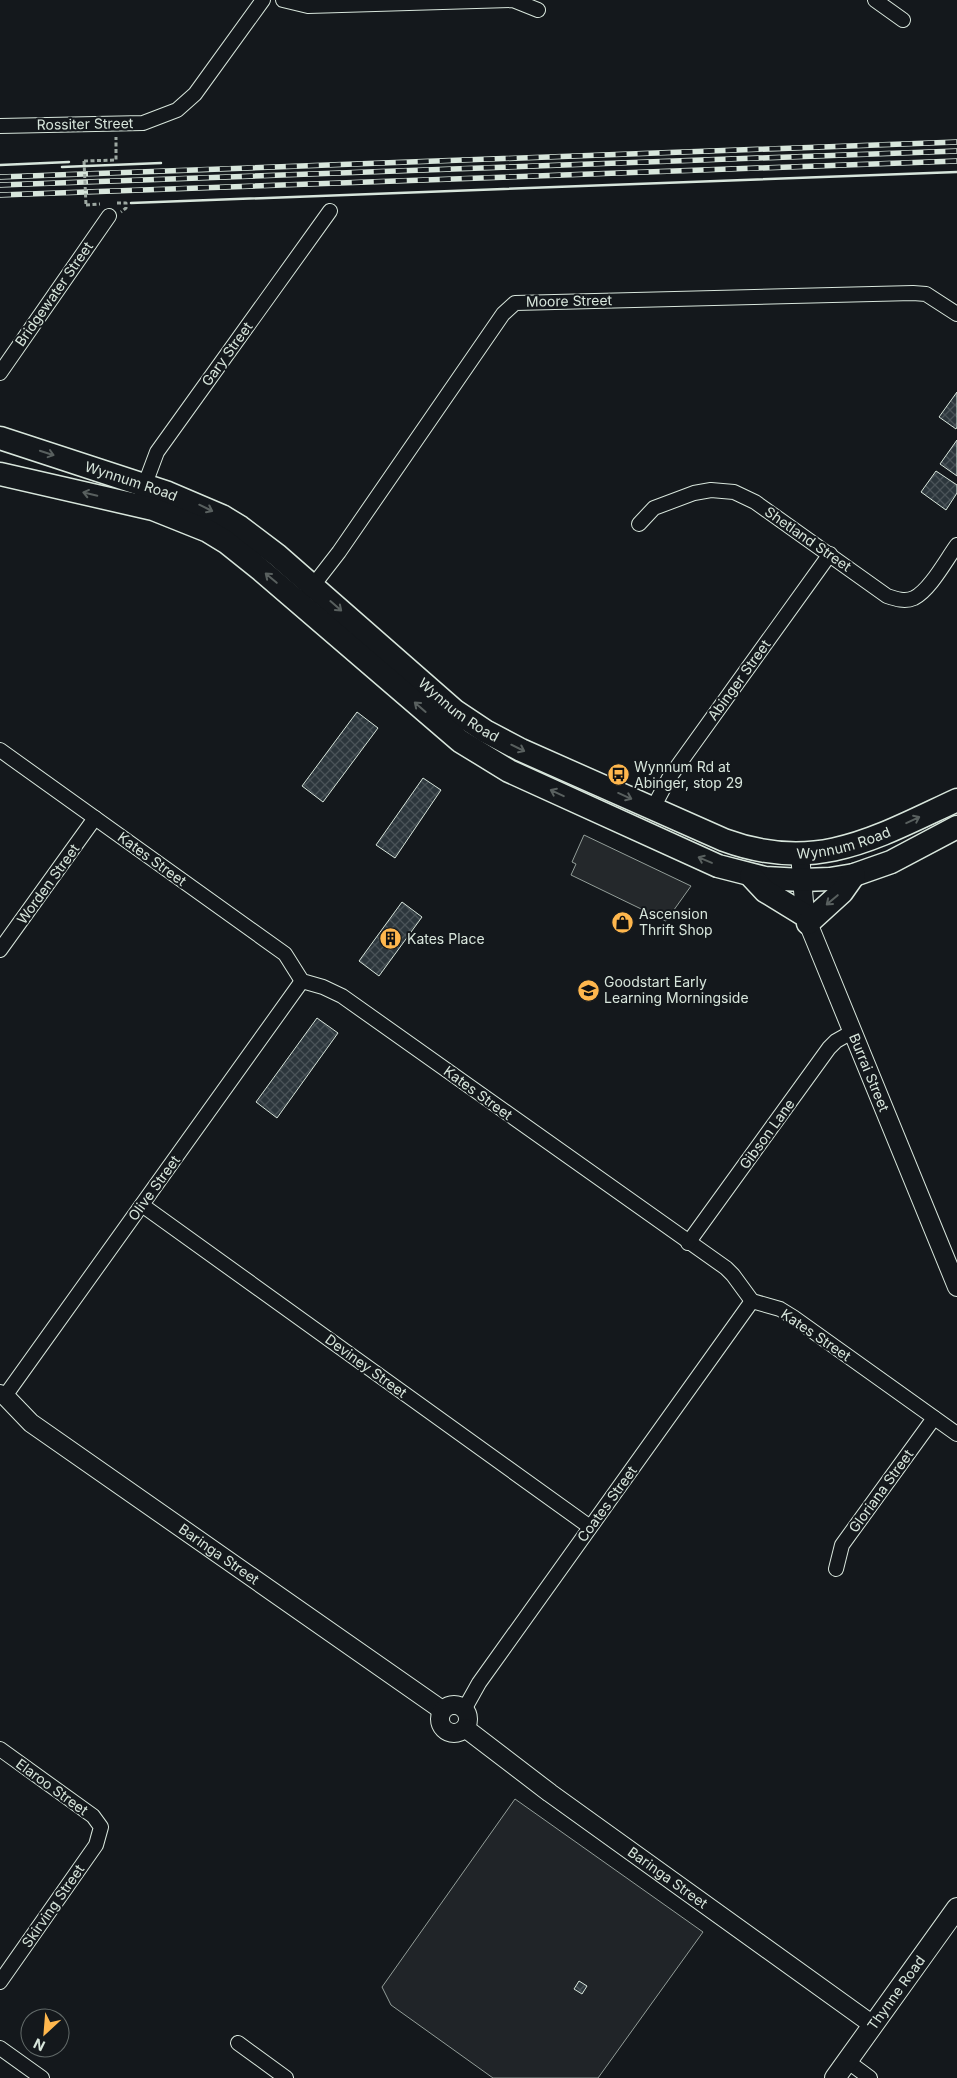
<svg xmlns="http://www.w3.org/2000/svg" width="957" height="2078" viewBox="0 0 957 2078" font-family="Inter,sans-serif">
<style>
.green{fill:#202428;stroke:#939e99}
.parking{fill:#24282b;stroke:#939e99}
.building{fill:url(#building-cross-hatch);stroke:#d8e6dc}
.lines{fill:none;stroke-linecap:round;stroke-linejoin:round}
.minor-casing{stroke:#d8e6dc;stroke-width:16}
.tertiary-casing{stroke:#d8e6dc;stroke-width:20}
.secondary-casing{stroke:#d8e6dc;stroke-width:22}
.primary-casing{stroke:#d8e6dc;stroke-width:25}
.path{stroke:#9da8a2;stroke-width:3;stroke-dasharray:4 2.5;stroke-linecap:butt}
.minor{stroke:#14181c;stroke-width:14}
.tertiary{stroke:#14181c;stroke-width:18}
.secondary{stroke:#14181c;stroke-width:20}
.primary{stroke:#14181c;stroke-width:22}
.rail-casing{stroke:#d8e6dc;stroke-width:5.5}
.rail{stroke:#14181c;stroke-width:4;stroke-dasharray:11;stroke-linecap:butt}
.path-bridge{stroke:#9da8a2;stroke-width:3;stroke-dasharray:4 2.5;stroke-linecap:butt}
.wall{stroke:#d8e6dc;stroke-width:2.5}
.oneway{stroke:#59605f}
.labels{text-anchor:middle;stroke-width:4;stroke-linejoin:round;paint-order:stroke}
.street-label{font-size:14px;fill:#d8e6dc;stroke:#14181c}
.poi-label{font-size:14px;fill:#d8e6dc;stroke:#14181c;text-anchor:start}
</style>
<defs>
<pattern id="building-cross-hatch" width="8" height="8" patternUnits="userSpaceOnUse" patternTransform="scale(1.25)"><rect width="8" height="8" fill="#2c363c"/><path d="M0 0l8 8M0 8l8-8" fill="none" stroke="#4a5358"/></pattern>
</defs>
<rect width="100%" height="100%" fill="#14181c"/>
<path class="green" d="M 515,1799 L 703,1932 L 598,2078 L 493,2078 L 391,2005 L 382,1987 Z"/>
<path class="parking" d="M 584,835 L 691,886 L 666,921 L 571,875 L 576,864 L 572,862 Z"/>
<g class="building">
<path d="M 957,392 L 957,427 L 956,429 L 939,417 Z"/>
<path d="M 957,440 L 957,476 L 940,464 Z"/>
<path d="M 936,471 L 957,485 L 957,493 L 946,510 L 921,492 Z"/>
<path d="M 357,712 L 378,728 L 323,802 L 302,786 Z"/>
<path d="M 423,778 L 441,790 L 395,858 L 376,845 Z"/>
<path d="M 402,902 L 422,917 L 379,976 L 359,961 Z"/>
<path d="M 317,1018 L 338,1033 L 277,1118 L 256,1102 Z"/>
<path d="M 579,1981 L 587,1986 L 582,1994 L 574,1989 Z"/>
</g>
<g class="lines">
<defs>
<g id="minor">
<path d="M 283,0 L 308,6 L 513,0 L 538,10"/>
<path d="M 875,0 L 903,20"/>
<path d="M 0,126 L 143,123 L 177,110 L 195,94 L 263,0"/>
<path d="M 0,373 L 109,216"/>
<path d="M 142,492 L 157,452 L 330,211"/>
<path d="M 639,524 L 654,508 L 694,493 L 711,490 L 734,492 L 755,502 L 887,596 C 896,599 905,602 914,598 C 930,590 946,560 957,545"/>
<path d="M 308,592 L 339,552 L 503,314 L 515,303 L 913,293 L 926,294 L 957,314"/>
<path d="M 0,750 L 285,954 L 302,981 L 323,987 L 342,996 L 726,1268 L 733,1275 L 752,1301 L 780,1309 L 793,1317 L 957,1434"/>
<path d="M 653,808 L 669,778 L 830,554"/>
<path d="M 0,950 L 95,818"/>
<path d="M 142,1205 L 590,1527"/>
<path d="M 688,1243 L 829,1048 L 836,1041 L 852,1032"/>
<path d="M 5,1396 L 302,981"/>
<path d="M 836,1569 L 842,1545 L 934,1418"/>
<path d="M 465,1708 L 479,1683 L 752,1301"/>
<path d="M 0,1749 L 93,1816 L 101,1827 L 96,1845 L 0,1982"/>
<path d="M 238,2043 L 286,2078"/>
<path d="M 0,2048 L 42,2078"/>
<path d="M 847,2061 L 870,2078"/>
</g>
<g id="tertiary">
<path id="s1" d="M 800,854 L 804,902 L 808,923 L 957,1287"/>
<path id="s2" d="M 0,1394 L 5,1396 L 31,1423 L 442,1710"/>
<circle cx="454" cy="1719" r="14"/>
<path id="s3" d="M 465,1728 L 550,1793 L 873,2025"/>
</g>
<g id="secondary">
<path id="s4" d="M 835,2078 L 957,1908"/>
</g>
<g id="primary">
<path id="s5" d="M 0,438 L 168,493 L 222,516 L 240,527 L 277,555 L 455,711 L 485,731 L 521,750 L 724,840 C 816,874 875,838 957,800"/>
<path d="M 0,474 L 153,509 L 208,531 L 226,542 L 261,570 L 460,741 L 509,771 L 718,866 L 765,878 L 802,880 L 830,879 L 854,875 L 891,862 L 957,827"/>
<path d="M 751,876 L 765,891 L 806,916"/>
<path d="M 808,923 L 842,892 L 854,875"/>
</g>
</defs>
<use href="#minor" class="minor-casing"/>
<use href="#tertiary" class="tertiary-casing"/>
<use href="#secondary" class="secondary-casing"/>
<use href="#primary" class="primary-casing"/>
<g class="path">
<path d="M 84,161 L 116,160 L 116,137"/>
<path d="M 117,203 L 126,203 L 126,208 L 121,212"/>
<path d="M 86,205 L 100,204"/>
</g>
<use href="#minor" class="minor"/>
<use href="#tertiary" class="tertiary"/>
<use href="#secondary" class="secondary"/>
<use href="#primary" class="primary"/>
<defs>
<g id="rail">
<path d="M 0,177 L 957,142"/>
<path d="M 0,185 L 957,151"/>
<path d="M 0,195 L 957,161"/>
</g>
</defs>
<use href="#rail" class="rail-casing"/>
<use href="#rail" class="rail"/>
<path class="path-bridge" d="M 84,161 L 86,205"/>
<g class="wall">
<path d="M 0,165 L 69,162"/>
<path d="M 62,167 L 161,163"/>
<path d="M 131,203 L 957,172"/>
</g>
</g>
<defs><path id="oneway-shaft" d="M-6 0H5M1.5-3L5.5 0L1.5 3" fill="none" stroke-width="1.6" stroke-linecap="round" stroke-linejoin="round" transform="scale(1.25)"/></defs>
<g class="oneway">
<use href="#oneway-shaft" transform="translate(47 453) rotate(18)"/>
<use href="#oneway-shaft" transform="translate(90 494) rotate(-167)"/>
<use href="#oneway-shaft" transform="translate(206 508) rotate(26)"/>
<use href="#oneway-shaft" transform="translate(271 578) rotate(-140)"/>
<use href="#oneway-shaft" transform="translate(336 606) rotate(41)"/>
<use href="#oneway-shaft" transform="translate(420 707) rotate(-139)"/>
<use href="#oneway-shaft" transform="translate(518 748) rotate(26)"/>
<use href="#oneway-shaft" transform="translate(557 793) rotate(-155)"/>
<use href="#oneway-shaft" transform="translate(625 796) rotate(24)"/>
<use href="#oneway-shaft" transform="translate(913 820) rotate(-25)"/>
<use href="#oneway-shaft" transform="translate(705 860) rotate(-157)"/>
<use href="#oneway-shaft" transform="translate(832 900) rotate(140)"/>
</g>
<defs>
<symbol id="bus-disc" viewBox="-11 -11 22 22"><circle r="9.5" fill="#ffb74d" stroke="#14181c"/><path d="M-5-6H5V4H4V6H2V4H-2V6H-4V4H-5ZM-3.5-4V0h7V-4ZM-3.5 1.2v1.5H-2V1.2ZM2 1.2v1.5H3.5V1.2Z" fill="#111"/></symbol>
<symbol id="shop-disc" viewBox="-11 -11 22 22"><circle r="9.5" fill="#ffb74d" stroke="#14181c"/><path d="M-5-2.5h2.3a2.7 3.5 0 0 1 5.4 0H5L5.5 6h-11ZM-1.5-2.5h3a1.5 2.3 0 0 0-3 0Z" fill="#111"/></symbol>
<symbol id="building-disc" viewBox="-11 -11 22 22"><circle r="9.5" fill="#ffb74d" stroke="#14181c"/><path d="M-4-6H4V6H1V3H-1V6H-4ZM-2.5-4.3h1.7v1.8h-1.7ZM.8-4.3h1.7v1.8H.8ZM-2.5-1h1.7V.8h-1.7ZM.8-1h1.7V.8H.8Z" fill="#111"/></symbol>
<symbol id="school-disc" viewBox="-11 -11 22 22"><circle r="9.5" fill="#ffb74d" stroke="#14181c"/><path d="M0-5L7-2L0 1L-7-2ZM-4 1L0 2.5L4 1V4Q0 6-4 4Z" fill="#111"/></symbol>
</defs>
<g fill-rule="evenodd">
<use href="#bus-disc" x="606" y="762" width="25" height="25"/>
<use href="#shop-disc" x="610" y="910" width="25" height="25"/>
<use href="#building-disc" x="378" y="926" width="25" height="25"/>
<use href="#school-disc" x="576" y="978" width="25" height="25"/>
</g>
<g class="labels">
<g class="street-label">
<text transform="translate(85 124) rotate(-1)" y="5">Rossiter Street</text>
<text transform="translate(54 294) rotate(-55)" y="5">Bridgewater Street</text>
<text transform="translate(569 301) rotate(-1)" y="5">Moore Street</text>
<text transform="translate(227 354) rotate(-54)" y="5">Gary Street</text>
<text dy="5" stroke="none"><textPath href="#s5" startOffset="138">Wynnum Road</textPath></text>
<text transform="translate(808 539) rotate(35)" y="5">Shetland Street</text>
<text transform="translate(739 680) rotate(-54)" y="5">Abinger Street</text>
<text dy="5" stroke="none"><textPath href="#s5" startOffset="542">Wynnum Road</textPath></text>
<text dy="5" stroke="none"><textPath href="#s5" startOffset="961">Wynnum Road</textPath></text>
<text transform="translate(152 859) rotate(36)" y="5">Kates Street</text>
<text transform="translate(48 884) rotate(-54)" y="5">Worden Street</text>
<text dy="5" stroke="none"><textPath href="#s1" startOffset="231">Burrai Street</textPath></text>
<text transform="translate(478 1093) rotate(36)" y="5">Kates Street</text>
<text transform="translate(767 1134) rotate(-54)" y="5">Gibson Lane</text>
<text transform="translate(154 1188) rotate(-54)" y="5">Olive Street</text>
<text transform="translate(816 1335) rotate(34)" y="5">Kates Street</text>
<text transform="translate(366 1366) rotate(36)" y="5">Deviney Street</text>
<text transform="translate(881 1491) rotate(-54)" y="5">Gloriana Street</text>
<text transform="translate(607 1504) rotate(-54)" y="5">Coates Street</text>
<text dy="5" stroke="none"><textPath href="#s2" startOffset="272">Baringa Street</textPath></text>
<text transform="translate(52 1787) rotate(36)" y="5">Elaroo Street</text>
<text dy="5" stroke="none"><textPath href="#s3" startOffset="252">Baringa Street</textPath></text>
<text transform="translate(53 1906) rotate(-55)" y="5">Skirving Street</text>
<text dy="5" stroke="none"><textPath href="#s4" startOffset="105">Thynne Road</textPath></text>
</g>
<g class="poi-label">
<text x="634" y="772">Wynnum Rd at<tspan x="634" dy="16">Abinger, stop 29</tspan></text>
<text x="639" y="919">Ascension<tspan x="639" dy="16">Thrift Shop</tspan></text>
<text x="407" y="944">Kates Place</text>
<text x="604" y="987">Goodstart Early<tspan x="604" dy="16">Learning Morningside</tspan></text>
</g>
</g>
<g transform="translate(45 2033) rotate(206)"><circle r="24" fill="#14181c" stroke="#626a69"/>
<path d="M0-4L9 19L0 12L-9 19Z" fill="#ffb74d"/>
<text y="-8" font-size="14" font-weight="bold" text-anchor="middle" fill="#d8e6dc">N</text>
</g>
</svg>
